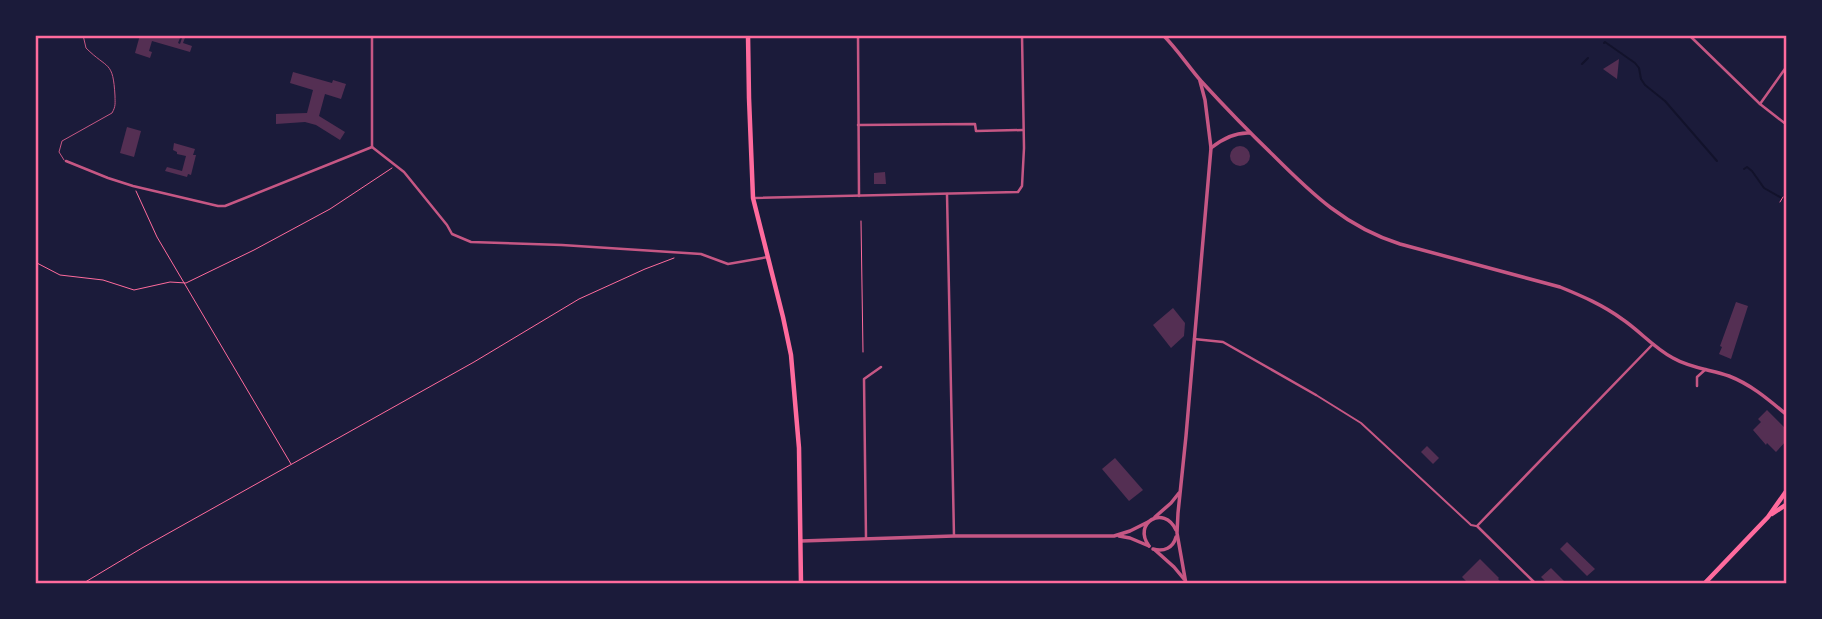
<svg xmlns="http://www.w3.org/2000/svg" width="1822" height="619" viewBox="0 0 1822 619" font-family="'Open Sans',sans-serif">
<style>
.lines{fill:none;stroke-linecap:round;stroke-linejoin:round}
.stream{stroke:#12122b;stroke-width:2}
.building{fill:#542f53}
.path{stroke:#ff6b9d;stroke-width:1}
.service{stroke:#c65784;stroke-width:1}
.pedestrian{stroke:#c65784;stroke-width:2}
.minor{stroke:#c65784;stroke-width:2.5}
.tertiary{stroke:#c65784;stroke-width:3.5}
.primary{stroke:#ff6b9d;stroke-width:4.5}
.neatline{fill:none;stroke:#ff6b9d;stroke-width:2.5}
</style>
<rect width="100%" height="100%" fill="#1b1b3a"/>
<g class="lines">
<g class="stream">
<path d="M 1604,43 L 1605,42 L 1635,63 L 1639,68 L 1641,79 L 1645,85 L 1665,101 L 1717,161"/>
<path d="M 1582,64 L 1588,58"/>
<path d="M 1744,169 L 1747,167 L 1752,171 L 1764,188 L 1787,201"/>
</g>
</g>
<g class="building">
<path d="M 140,35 L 170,35 L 180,38 L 178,43 L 180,44 L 183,35 L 186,35 L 183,43 L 192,46 L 190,52 L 152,41 L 149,51 L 152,52 L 150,58 L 135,53 Z"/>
<path d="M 1619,59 L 1617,79 L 1603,69 Z"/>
<path d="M 293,72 L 332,83 L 333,80 L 346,84 L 341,99 L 325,94 L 319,116 L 345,132 L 340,140 L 316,125 L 305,122 L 276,124 L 276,114 L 307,113 L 313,90 L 290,83 Z"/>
<path d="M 127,127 L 141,131 L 134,157 L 120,153 Z"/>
<path d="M 174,143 L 195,149 L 193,155 L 196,155 L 191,175 L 188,174 L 187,177 L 165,171 L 167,167 L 182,171 L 186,156 L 177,154 L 177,152 L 173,150 Z"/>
<circle cx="1240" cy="156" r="10"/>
<path d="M 885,172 L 886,184 L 874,184 L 874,173 Z"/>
<path d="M 1736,302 L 1748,306 L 1731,359 L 1719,354 L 1722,347 L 1720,346 Z"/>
<path d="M 1173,308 L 1185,323 L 1184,336 L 1171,348 L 1153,325 Z"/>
<path d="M 1767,410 L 1787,430 L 1787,440 L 1776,452 L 1767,443 L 1766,445 L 1753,430 L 1761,422 L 1758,419 Z"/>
<path d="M 1427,446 L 1439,458 L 1433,464 L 1421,452 Z"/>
<path d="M 1115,458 L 1143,490 L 1129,501 L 1102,469 Z"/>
<path d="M 1567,542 L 1595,569 L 1587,576 L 1560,549 Z"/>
<path d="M 1480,559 L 1499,578 L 1498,579 L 1503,584 L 1469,584 L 1462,577 Z"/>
<path d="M 1551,568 L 1564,581 L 1561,584 L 1548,584 L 1541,577 Z"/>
</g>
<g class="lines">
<g class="path">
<path d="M 136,191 L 157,237 L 291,464"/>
<path d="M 1780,202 L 1783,197"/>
<path d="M 861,221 L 863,352"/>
<path d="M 35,262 L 60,275 L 103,280 L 134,290 L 170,282 L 186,283 L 254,250 L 330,209 L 392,168"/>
<path d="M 82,584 L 142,548 L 474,362 L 579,299 L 645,269 L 674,258"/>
</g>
<path class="service" d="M 64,160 L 59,152 L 62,141 L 112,113 C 116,106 115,103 115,96 C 113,60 108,70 86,48 L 83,35"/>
<path class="pedestrian" d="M 1316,395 L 1361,423 L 1471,525 L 1476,526"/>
<g class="minor">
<path d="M 372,35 L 372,147"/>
<path d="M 858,35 L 859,196"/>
<path d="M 1689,35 L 1760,104 L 1787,125"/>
<path d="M 1760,104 L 1787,66"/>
<path d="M 858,125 L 975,124 L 976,131 L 1023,130"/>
<path d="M 372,147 L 404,172 L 447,225 L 452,234 L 471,242 L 562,245 L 701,254 L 728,264 L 768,257"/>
<path d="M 66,161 L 108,178 L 133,186 L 218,206 L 225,206 L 372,147"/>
<path d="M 947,194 L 954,536"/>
<path d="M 753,198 L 1018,192 L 1022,186 L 1024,148 L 1022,35"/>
<path d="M 1194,339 L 1223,342 L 1316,395"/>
<path d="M 1697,386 L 1697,377 L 1706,369"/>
<path d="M 866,538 L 864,379 L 881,367"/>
<path d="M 1536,584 L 1477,526 L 1653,344"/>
</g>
<g class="tertiary">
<path d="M 1163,35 C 1177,49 1188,66 1201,81 C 1224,106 1248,131 1273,155 C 1312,194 1346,227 1400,244 L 1560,287 C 1582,296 1603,305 1622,319 C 1640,331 1654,348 1673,358 C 1690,368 1712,370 1729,376 C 1752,385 1769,400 1787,415"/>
<path d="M 1211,148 C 1222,139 1235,132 1250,133"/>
<path d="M 1155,517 L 1171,503 L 1179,493"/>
<path d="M 1119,536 L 1130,538 L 1149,546"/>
<path d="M 801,541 L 954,536 L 1114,536 L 1130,531 L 1148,522"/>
<path d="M 1149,546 C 1132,523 1164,504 1176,530"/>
<path d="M 1153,549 C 1164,552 1173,548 1176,537"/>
<path d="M 1155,550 L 1174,567 L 1184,579"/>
<path d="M 1186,584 L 1177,533 L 1178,513 L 1186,436 L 1211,148 L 1205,100 L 1200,81"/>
</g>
<g class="primary">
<path d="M 748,35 L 749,98 L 753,198 L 783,317 L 791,355 L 799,448 L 801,584"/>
<path d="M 1772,514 L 1787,504"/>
<path d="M 1704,584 L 1768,517 L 1787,490"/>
</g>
</g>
<rect width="1822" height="619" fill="none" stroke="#1b1b3a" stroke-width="74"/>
<rect x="37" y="37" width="1748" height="545" class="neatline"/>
</svg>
